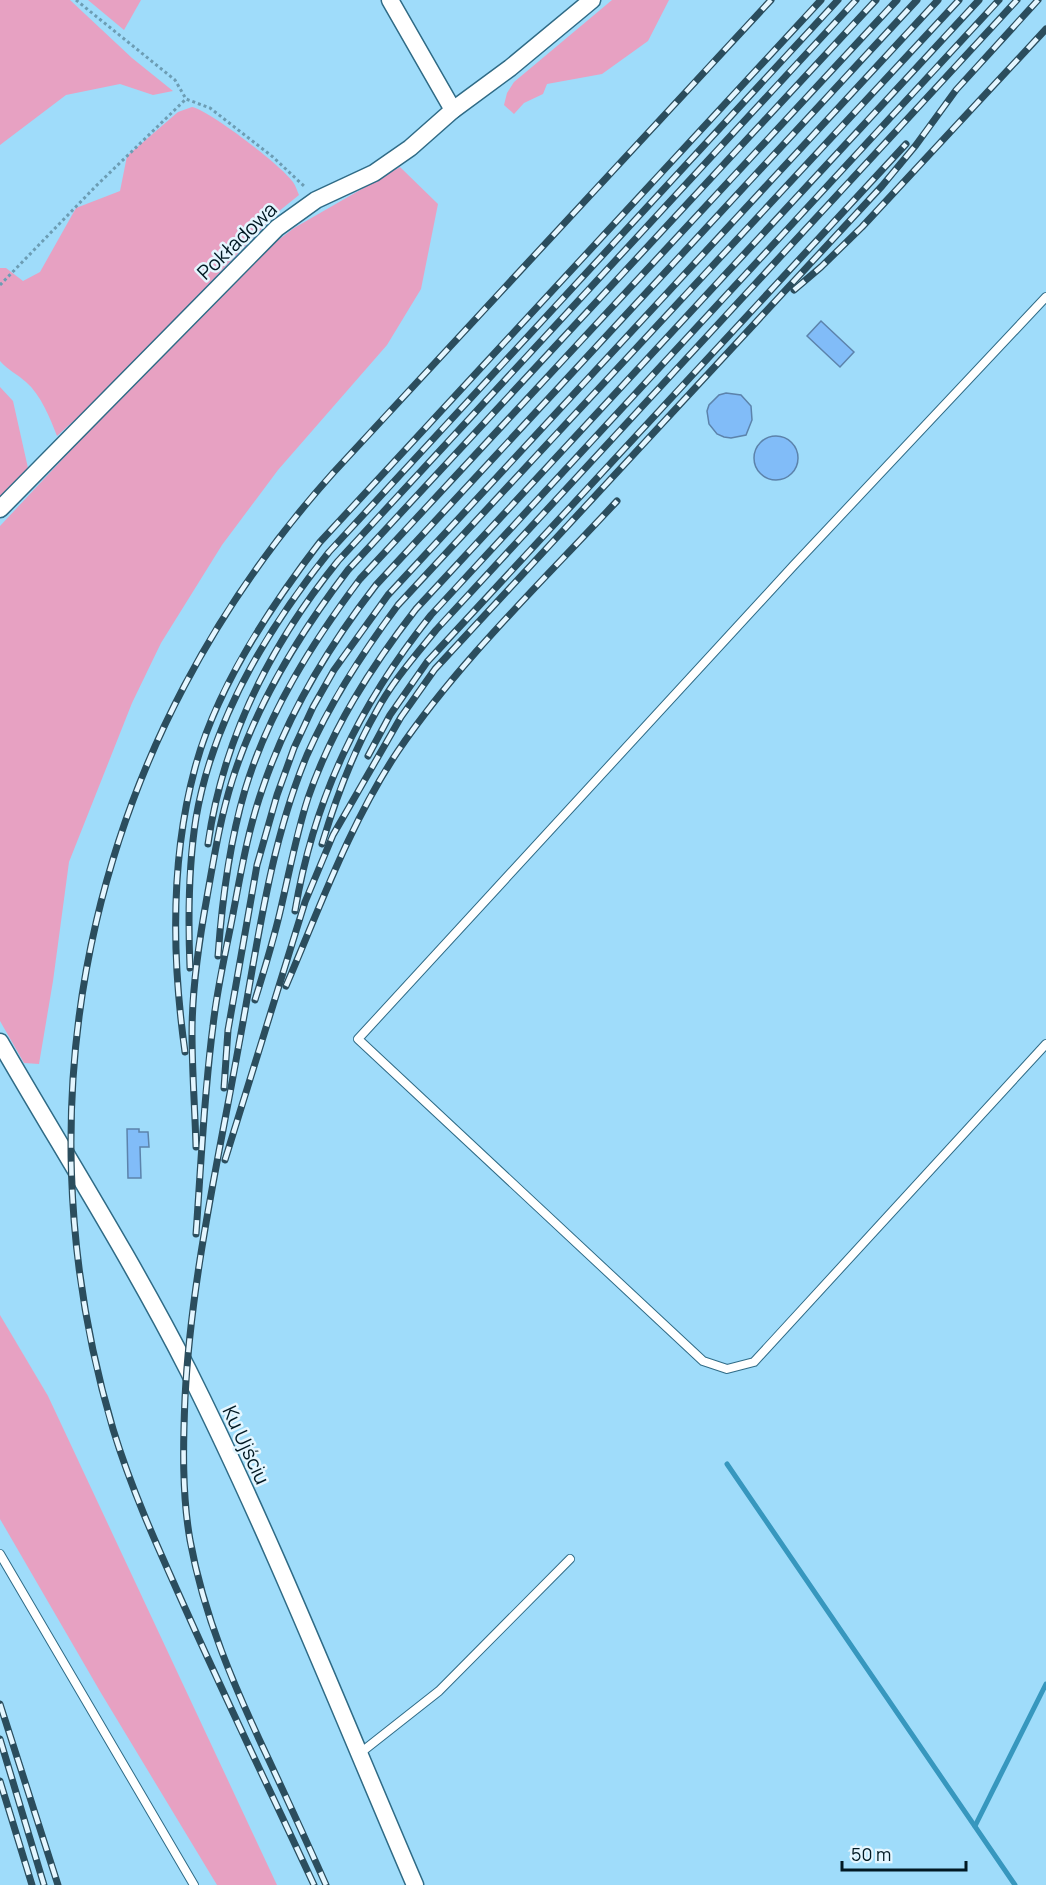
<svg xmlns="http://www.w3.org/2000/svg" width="1046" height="1885" viewBox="0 0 1046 1885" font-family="Manrope,sans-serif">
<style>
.green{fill:#e7a1c2}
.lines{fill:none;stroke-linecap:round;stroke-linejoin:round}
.stream{stroke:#3797be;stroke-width:5}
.building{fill:#81bcf8;stroke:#5c83ab;stroke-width:1.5}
.lane-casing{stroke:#2f6b86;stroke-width:10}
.street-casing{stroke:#2f6b86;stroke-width:19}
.path{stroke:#6c9db4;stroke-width:3;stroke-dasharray:3 3;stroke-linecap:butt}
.lane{stroke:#fff;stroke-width:8}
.street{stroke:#fff;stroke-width:16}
.rail-casing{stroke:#2b4d5d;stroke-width:7}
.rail{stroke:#e4f6ff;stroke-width:4.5;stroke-dasharray:14;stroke-linecap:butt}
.labels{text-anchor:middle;stroke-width:5;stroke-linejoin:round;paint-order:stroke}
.street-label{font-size:20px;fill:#011923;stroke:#e4f6ff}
</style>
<rect width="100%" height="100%" fill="#9fdcfa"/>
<g class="green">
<path d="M 0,0 L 70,0 L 132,58 L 173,91 L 153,95 L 120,84 L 66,95 L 0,145 Z"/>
<path d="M 88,0 L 141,0 L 124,30 Z"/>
<path d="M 612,0 L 669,0 L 648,41 L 602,74 L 547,84 L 543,94 L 524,103 L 514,114 L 504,105 L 507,93 L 514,82 Z"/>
<path d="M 192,107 C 209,110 282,166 293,182 C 296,186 297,191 299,195 L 278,212 L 99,398 L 57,436 C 50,418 41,395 26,382 C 17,374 8,370 0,361 L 0,268 L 6,268 L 23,281 L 40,272 L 76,208 L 120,191 L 127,156 L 178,112 Z"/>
<path d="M 400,167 L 438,204 L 421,289 L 387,345 L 278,470 L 222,545 L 161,643 L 132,703 L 69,862 L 53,981 L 39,1064 L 24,1063 L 0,1021 L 0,526 L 86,434 L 277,241 L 294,228 Z"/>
<path d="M 0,387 L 13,401 L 28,468 L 0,497 Z"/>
<path d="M 0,1315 L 48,1396 L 277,1885 L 217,1885 L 101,1693 L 0,1519 Z"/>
</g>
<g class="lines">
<g class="stream">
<path d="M 727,1464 L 1015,1885"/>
<path d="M 975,1826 L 1046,1684"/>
</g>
</g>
<g class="building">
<path d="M 821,321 L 854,352 L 840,367 L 807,336 Z"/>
<path d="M 726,393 L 741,395 L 751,406 L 752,420 L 746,435 L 731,438 L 724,437 L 717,434 L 709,424 L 707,411 L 709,405 L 719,395 Z"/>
<circle cx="776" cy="458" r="22"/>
<path d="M 127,1129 L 139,1129 L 139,1132 L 148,1132 L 149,1147 L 140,1147 L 141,1178 L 128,1178 Z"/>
</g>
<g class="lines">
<defs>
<g id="lane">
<path d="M 1046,297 L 794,565 L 358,1039 L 703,1361 L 727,1369 L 754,1362 L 1046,1044"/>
<path d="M 0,1554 L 194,1885"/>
<path d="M 359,1754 L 439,1691 L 570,1559"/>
</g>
<g id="street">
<path d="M 390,0 L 453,110"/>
<path d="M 0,509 L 277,228 L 316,200 L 374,173 L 410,148 L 453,110 L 510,68 L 592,0"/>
<path d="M 0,1042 C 63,1151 131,1258 188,1370 C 272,1538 341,1713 415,1885"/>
</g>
</defs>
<use href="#lane" class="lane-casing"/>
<use href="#street" class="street-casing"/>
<g class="path">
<path d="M 76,0 L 175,80 L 186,99 L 210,108 L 273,157 L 305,187"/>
<path d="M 0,285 L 96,186 L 186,99"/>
</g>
<use href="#lane" class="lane"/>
<use href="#street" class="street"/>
<defs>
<g id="rail">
<path d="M 794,290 L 821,267 L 862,227 L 1046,29"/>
<path d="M 368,756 L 390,715 L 427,662 L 906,144"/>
<path d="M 208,844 C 223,738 271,644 338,561 L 856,0"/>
<path d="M 322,844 C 336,798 352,754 376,712 C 392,682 415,656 436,630 L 1017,0"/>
<path d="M 295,911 C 314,798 359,705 431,615 L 999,0"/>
<path d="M 218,956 C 222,901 229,844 245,790 C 268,713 312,643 360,579 L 897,0"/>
<path d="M 190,968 C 188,918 188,868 196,818 C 213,719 267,629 329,552 L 838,0"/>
<path d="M 286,986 C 320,907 350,823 398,751 C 460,660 542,582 617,501"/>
<path d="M 255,1000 C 264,971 273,942 280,912 C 289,874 296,835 308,798 C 332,728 371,667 416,609 L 979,0"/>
<path d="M 185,1052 C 172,959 170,860 195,768 C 216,688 270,607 320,542 L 821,0"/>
<path d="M 224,1088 L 228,1030 L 257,865 L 277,795 L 294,748 L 313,707 L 334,670 L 388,595 L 938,0"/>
<path d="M 196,1147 C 195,1109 192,1071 192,1033 C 192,987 199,941 207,897 C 214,858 220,819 232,781 C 256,704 299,634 348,570 L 876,0"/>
<path d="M 225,1160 L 305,902 L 333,835 L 401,717 L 435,669 L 882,186 L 916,145 L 956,90 L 1038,0"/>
<path d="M 196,1234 C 201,1165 204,1094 213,1026 C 217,988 226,951 233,914 C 241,872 248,830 262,790 C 287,715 328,647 376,585 L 917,0"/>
<path d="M 0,1704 L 58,1885"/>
<path d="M 0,1739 L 44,1885"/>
<path d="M 0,1781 L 32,1885"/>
<path d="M 314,1885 C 274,1799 233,1714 194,1628 C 165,1563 134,1498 113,1429 C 12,1087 96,737 333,473 L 771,0"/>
<path d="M 326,1885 C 307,1842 287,1799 267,1756 C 234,1686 204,1617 190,1540 C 182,1494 183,1445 185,1398 C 191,1279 218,1162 239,1044 C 257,948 269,846 307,755 C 331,701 363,652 398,605 L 959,0"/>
</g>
</defs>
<use href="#rail" class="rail-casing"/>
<use href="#rail" class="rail"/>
</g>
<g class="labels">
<g class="street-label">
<text transform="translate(237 241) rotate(-44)" y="7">Pokładowa</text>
<text transform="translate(246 1445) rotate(65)" y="7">Ku Ujściu</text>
</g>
</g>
<path d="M842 1861v9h124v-9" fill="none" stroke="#011923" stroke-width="3"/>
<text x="851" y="1861" font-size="18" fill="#011923" stroke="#e4f6ff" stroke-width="4.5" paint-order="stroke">50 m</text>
</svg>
